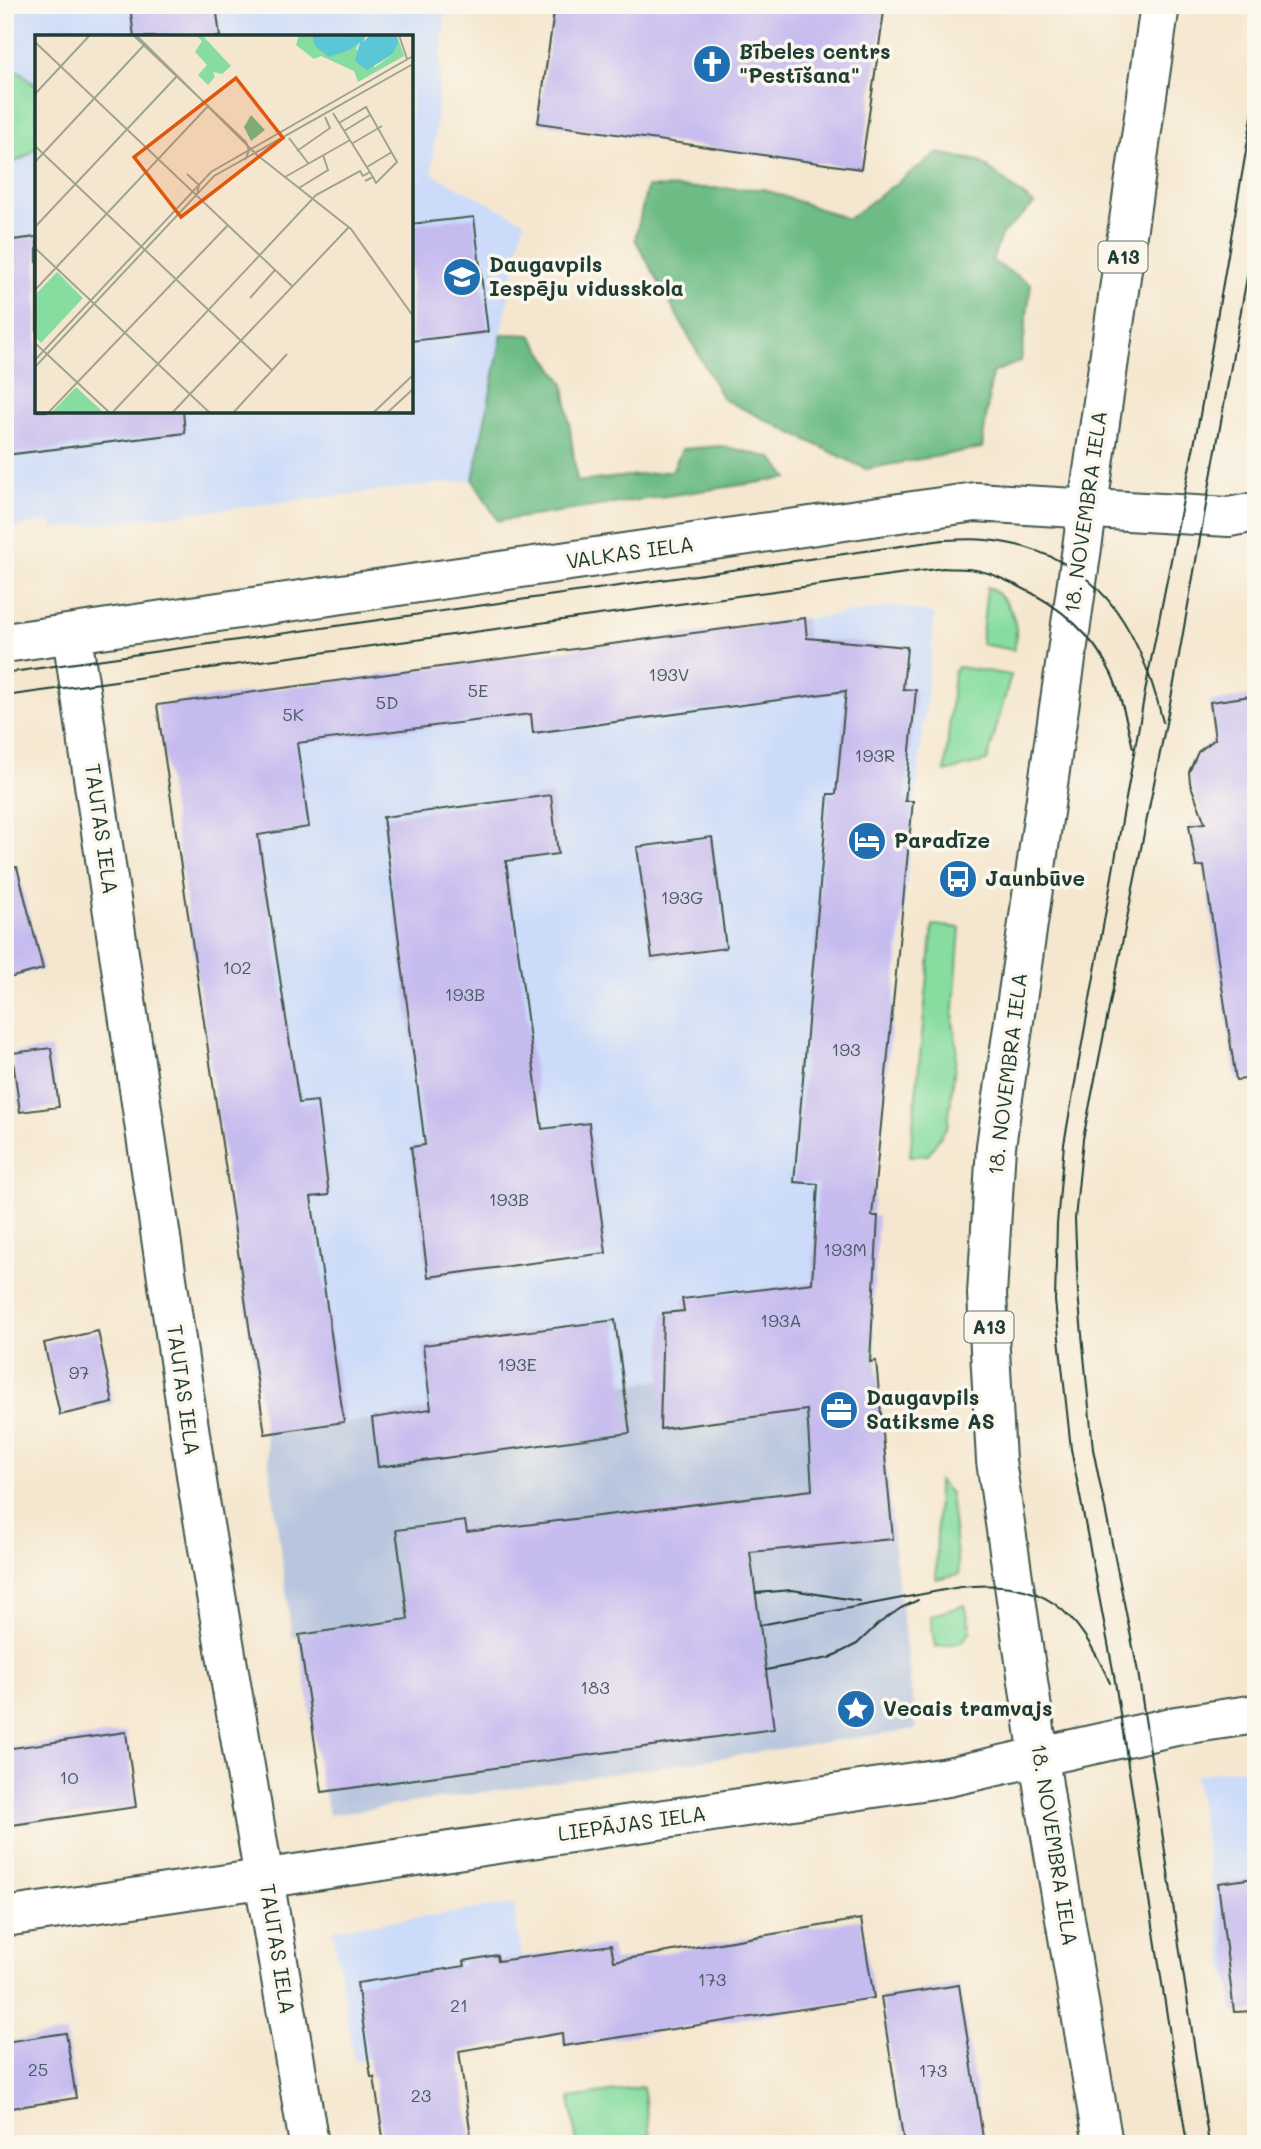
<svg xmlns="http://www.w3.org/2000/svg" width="1261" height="2149" viewBox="0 0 1261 2149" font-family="Mali,sans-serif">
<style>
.built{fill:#cbdbf9;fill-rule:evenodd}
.industrial{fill:#b7c5de}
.green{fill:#87dda0;stroke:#538d6a;stroke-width:2}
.forest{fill:#6dbc86;stroke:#467c5d;stroke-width:2}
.building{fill:#c6bbef}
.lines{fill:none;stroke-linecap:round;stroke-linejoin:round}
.minor-casing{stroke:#3f564b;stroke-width:42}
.tertiary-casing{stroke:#3f564b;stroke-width:42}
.primary-casing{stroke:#3f564b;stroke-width:42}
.minor{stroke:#fff;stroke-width:38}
.tertiary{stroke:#fff;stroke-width:38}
.primary{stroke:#fff;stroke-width:38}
.tram{stroke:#1f3d34;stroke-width:2}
.labels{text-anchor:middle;stroke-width:7;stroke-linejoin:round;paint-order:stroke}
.number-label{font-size:18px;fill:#495c63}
.shield{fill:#fbf7ec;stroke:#61756b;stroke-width:2}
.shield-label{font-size:19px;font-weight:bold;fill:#1f3d34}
.poi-label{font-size:21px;font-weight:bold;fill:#1f3d34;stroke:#fbf7ec;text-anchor:start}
.street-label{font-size:21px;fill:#1f3d34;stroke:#fbf7ec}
.inset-road{fill:none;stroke:#9fa391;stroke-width:2}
.view{fill:#de580e;fill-opacity:0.15;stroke:#de580e;stroke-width:3.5}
.inset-edge{fill:none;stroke:#1f3d34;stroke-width:3.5}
</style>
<rect width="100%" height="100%" fill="#fbf7ec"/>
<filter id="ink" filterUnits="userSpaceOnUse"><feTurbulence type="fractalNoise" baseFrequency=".0143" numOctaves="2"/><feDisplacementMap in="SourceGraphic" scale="14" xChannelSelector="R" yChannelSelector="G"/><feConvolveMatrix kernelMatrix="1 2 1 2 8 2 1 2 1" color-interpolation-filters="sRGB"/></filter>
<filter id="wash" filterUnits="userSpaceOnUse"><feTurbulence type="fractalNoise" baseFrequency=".00686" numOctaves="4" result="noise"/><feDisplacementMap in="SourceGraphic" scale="28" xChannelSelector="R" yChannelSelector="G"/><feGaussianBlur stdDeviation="1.57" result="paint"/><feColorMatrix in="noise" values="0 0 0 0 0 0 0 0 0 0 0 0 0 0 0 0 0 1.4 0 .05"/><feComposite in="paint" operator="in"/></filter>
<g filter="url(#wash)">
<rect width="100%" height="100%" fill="#f5e7cf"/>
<g class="built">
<path d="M 5,5 L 445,5 L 432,174 L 524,221 L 473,480 L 54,529 L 50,521 L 5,529 ZM 37,37 L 411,37 L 411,411 L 37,411 Z"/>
<path d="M 900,606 L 935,615 L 874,1190 L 865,1215 L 749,1368 L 265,1434 L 157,705 Z"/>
<path d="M 1256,1766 L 1256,1976 L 1227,1981 L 1195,1775 Z"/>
<path d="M 514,1904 L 522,1957 L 541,1955 L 544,1973 L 458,2044 L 354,2061 L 333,1929 Z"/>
</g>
<path class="industrial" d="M 874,1332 L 893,1539 L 916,1729 L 329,1815 L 325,1792 L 322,1792 L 299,1636 L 292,1637 L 265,1434 L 749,1368 L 819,1335 Z"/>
<g class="green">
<path d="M 5,68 L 20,72 L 37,87 L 37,146 C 28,157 19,161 5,164 Z"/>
<path d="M 987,587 C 1010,598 1021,624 1014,650 L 981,644 Z"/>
<path d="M 958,667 L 1011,675 L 987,761 L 945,772 L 954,672 Z"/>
<path d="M 933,925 L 960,928 L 953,1021 L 957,1047 L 948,1125 L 928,1155 L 910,1156 Z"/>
<path d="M 938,1481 L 950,1493 L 959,1574 L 936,1579 Z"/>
<path d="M 965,1605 L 971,1631 L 962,1642 L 935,1647 L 930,1616 Z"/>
<path d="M 643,2087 L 651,2144 L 577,2144 L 570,2098 Z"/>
</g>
<g class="forest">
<path d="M 937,153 L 979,161 L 1034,204 L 1001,235 L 992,261 L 1031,284 L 1021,361 L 992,373 L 982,448 L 866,469 L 723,399 L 635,239 L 647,187 L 763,189 L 848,219 Z"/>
<path d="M 502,334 L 531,335 L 564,384 L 577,482 L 672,471 L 682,449 L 722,446 L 772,458 L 788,478 L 498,521 L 473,480 Z"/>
</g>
<g id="blocks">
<g class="building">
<path d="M 130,5 L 216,5 L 220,37 L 134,37 Z"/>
<path d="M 555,5 L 885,5 L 861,169 L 538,123 Z"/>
<path d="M 474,217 L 488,332 L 411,341 L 411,224 Z"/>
<path d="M 37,237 L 37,411 L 183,411 L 185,433 L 5,455 L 5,241 Z"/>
<path d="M 805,618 L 807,638 L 907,647 L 903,689 L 916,690 L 905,801 L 913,801 L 872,1216 L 878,1216 L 870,1362 L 876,1361 L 893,1539 L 750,1552 L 774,1729 L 322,1792 L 299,1635 L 408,1619 L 396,1530 L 465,1521 L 467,1532 L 812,1490 L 807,1410 L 660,1429 L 663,1313 L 684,1311 L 682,1299 L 812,1283 L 818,1184 L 794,1182 L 828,794 L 836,794 L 846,691 L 533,733 L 531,714 L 297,743 L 309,827 L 258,835 L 299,1103 L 317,1101 L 329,1195 L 311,1197 L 344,1422 L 265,1434 L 157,705 Z"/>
<path d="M 1251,696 L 1256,725 L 1256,1078 L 1236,1080 L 1204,866 L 1196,867 L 1189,825 L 1205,823 L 1190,783 L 1189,772 L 1198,752 L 1215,739 L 1210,702 Z"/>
<path d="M 551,795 L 558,854 L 506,861 L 542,1129 L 589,1123 L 606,1253 L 428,1277 L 411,1147 L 425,1145 L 383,817 Z"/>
<path d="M 712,837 L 726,948 L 652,958 L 637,847 Z"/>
<path d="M 17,867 L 43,969 L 5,979 L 5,869 Z"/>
<path d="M 51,1048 L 59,1107 L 20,1112 L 12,1053 Z"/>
<path d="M 615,1320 L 630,1433 L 378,1467 L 372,1418 L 431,1409 L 423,1345 Z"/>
<path d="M 98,1331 L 113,1403 L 60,1415 L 44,1343 Z"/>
<path d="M 126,1732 L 136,1807 L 5,1826 L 5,1749 Z"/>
<path d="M 1256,1878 L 1256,2011 L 1234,2012 L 1218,1883 Z"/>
<path d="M 861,1919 L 874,1998 L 563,2046 L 562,2033 L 459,2051 L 472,2144 L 384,2144 L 374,2077 L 371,2077 L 357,1983 L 465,1966 L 464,1961 L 497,1955 L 498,1961 L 611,1945 L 614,1961 Z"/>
<path d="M 959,1985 L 984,2144 L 904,2144 L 881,1997 Z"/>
<path d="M 66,2033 L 76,2098 L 5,2109 L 5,2042 Z"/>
</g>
</g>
</g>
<g filter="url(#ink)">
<use href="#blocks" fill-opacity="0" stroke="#3f564b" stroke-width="2"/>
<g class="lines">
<defs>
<g id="minor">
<path d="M 72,635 L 199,1495 L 309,2144"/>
<path d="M 5,1917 L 948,1777 L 1176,1726 L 1256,1714"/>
</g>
<path id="tertiary" d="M 5,643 L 975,502 L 1229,517 L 1256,512"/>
<path id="primary" d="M 1103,2144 L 1047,1812 L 996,1461 L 987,1294 L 996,1146 L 1160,5"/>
</defs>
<use href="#minor" class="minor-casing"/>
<use href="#tertiary" class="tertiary-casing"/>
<use href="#primary" class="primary-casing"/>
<use href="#minor" class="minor"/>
<use href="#tertiary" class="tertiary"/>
<use href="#primary" class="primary"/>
<g class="tram">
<path d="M 5,673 L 943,540 C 957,540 972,538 986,540 C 1096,551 1139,624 1163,722"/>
<path d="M 5,696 L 943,568 C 955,569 968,568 980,571 C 992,573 1004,580 1016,585 C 1057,604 1092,632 1112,675 C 1122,698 1127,723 1133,748"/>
<path d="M 756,1593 L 792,1590 L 860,1601"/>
<path d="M 760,1625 L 960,1587 C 1045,1578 1076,1608 1110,1683"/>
<path d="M 766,1670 L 829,1658 L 857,1644 L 878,1624 L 901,1608 L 918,1600"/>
<path d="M 1187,2144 L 1114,1675 L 1071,1449 L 1055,1301 L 1057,1224 L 1064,1144 L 1149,670 L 1200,415 L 1256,94"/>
<path d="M 1209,2144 L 1138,1672 L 1093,1449 L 1078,1293 L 1075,1219 L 1083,1139 L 1174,683 L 1256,227"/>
</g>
</g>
</g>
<defs>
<symbol id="church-disc" viewBox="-11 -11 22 22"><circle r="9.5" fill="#1f6fb2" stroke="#fbf7ec"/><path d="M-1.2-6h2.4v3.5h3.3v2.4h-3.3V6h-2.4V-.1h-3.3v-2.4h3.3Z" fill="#fff"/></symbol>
<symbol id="school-disc" viewBox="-11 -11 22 22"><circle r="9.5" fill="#1f6fb2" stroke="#fbf7ec"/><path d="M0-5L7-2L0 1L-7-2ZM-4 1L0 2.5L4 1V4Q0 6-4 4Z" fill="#fff"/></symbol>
<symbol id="hotel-disc" viewBox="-11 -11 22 22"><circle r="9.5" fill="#1f6fb2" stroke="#fbf7ec"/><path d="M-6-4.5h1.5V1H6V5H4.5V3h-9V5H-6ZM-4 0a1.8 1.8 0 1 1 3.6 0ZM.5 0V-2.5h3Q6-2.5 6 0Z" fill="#fff"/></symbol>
<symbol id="bus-disc" viewBox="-11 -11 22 22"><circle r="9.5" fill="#1f6fb2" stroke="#fbf7ec"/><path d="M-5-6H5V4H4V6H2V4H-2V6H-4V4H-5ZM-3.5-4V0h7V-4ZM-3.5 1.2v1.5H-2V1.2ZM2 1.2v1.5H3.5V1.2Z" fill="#fff"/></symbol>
<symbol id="office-disc" viewBox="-11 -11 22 22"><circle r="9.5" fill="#1f6fb2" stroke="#fbf7ec"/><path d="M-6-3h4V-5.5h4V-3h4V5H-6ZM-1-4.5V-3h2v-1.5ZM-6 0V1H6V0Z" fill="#fff"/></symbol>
<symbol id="sight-disc" viewBox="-11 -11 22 22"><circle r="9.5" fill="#1f6fb2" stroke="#fbf7ec"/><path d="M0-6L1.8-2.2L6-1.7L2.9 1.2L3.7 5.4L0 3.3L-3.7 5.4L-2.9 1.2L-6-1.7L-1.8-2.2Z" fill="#fff"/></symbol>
</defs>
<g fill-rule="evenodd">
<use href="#church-disc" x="690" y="42" width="44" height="44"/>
<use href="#school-disc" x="440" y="255" width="44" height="44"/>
<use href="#hotel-disc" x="845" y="819" width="44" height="44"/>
<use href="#bus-disc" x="936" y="857" width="44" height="44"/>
<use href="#office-disc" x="817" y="1388" width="44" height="44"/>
<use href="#sight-disc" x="834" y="1687" width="44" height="44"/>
</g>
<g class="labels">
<g class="number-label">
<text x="669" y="681">193V</text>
<text x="478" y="697">5E</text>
<text x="387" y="709">5D</text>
<text x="293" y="721">5K</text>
<text x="875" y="762">193R</text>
<text x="682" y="904">193G</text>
<text x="237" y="974">102</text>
<text x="465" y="1001">193B</text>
<text x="846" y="1056">193</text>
<text x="509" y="1206">193B</text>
<text x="845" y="1256">193M</text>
<text x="781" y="1327">193A</text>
<text x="517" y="1371">193E</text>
<text x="79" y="1379">97</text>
<text x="595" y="1694">183</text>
<text x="69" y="1784">10</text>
<text x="712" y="1986">173</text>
<text x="459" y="2012">21</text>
<text x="38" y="2076">25</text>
<text x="933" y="2077">173</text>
<text x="421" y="2102">23</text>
</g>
<g class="shield">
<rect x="1098.5" y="241.5" width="49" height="31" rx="5"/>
<rect x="964.5" y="1311.5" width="49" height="31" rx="5"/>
</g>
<g class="shield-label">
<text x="1123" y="264">A13</text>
<text x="989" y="1334">A13</text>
</g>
<g class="poi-label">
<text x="739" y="59">Bībeles centrs<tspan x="739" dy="24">"Pestīšana"</tspan></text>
<text x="489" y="272">Daugavpils<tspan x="489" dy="24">Iespēju vidusskola</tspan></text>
<text x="894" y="848">Paradīze</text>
<text x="985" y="886">Jaunbūve</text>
<text x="866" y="1405">Daugavpils<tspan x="866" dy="24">Satiksme AS</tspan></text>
<text x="883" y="1716">Vecais tramvajs</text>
</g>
<g class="street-label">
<text transform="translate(1086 512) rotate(-82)" y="7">18. NOVEMBRA IELA</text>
<text transform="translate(630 553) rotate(-8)" y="7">VALKAS IELA</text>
<text transform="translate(101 829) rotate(82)" y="7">TAUTAS IELA</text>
<text transform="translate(1008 1074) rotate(-83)" y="7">18. NOVEMBRA IELA</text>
<text transform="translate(183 1390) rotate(82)" y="7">TAUTAS IELA</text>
<text transform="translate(632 1824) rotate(-8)" y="7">LIEPĀJAS IELA</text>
<text transform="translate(1054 1845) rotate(81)" y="7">18. NOVEMBRA IELA</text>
<text transform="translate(277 1949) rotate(81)" y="7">TAUTAS IELA</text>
</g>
</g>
<g transform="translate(35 35)">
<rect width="378" height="378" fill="#f5e7cf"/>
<path d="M 264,0 L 277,0 L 294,21 L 315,15 L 325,6 L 321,14 L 340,32 L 358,19 L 362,0 L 369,21 L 323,47 L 319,36 L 286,21 L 279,24 L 261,10 ZM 162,1 L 168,1 L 196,31 L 187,39 L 178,37 L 180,42 L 173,50 L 163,40 L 172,30 L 160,17 L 167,6 ZM 22,237 L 49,262 L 23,239 L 48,263 L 6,308 L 0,302 L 0,260 ZM 41,352 L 69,378 L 16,378 Z" fill="#87dda0"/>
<path d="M 216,80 L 230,95 L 216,106 L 209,92 Z" fill="#6dbc86"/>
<path d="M 277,0 L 331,0 L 328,7 L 335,0 L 361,0 L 363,7 L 358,19 L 332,35 L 320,26 L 325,7 L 315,15 L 294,22 L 280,11 Z" fill="#5bc6d5"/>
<path class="inset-road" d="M 98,0 L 211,107 L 214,116 L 210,125M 101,0 L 222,120 L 316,194 L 378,281M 364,0 L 372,24M 0,7 L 257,251M 0,59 L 55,0M 298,78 L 338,142 L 330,146M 304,88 L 331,72 L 362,127 L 341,148 L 338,142M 309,96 L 335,80M 254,103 L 273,128M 318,108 L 347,91M 0,111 L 237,335M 262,116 L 295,93 L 290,82M 0,127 L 110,9M 332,132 L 357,117M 152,139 L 164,150 L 162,159M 250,142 L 315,105M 264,153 L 293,135 L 288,120M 0,192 L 143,40M 0,213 L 175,378M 0,255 L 174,70M 215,263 L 240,235M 0,308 L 75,378M 0,325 L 176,137 L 378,21M 0,332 L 179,141 L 378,29M 13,378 L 193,190M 77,378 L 281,160 L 325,136 L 328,141 L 335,137M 137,378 L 314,192M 198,378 L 252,319M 338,378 L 378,340M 352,378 L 378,354"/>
<path class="view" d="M 201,43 L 248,103 L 146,182 L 99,122 Z"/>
<rect width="378" height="378" class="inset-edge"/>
</g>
<rect width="1261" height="2149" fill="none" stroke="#fbf7ec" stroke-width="28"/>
</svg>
